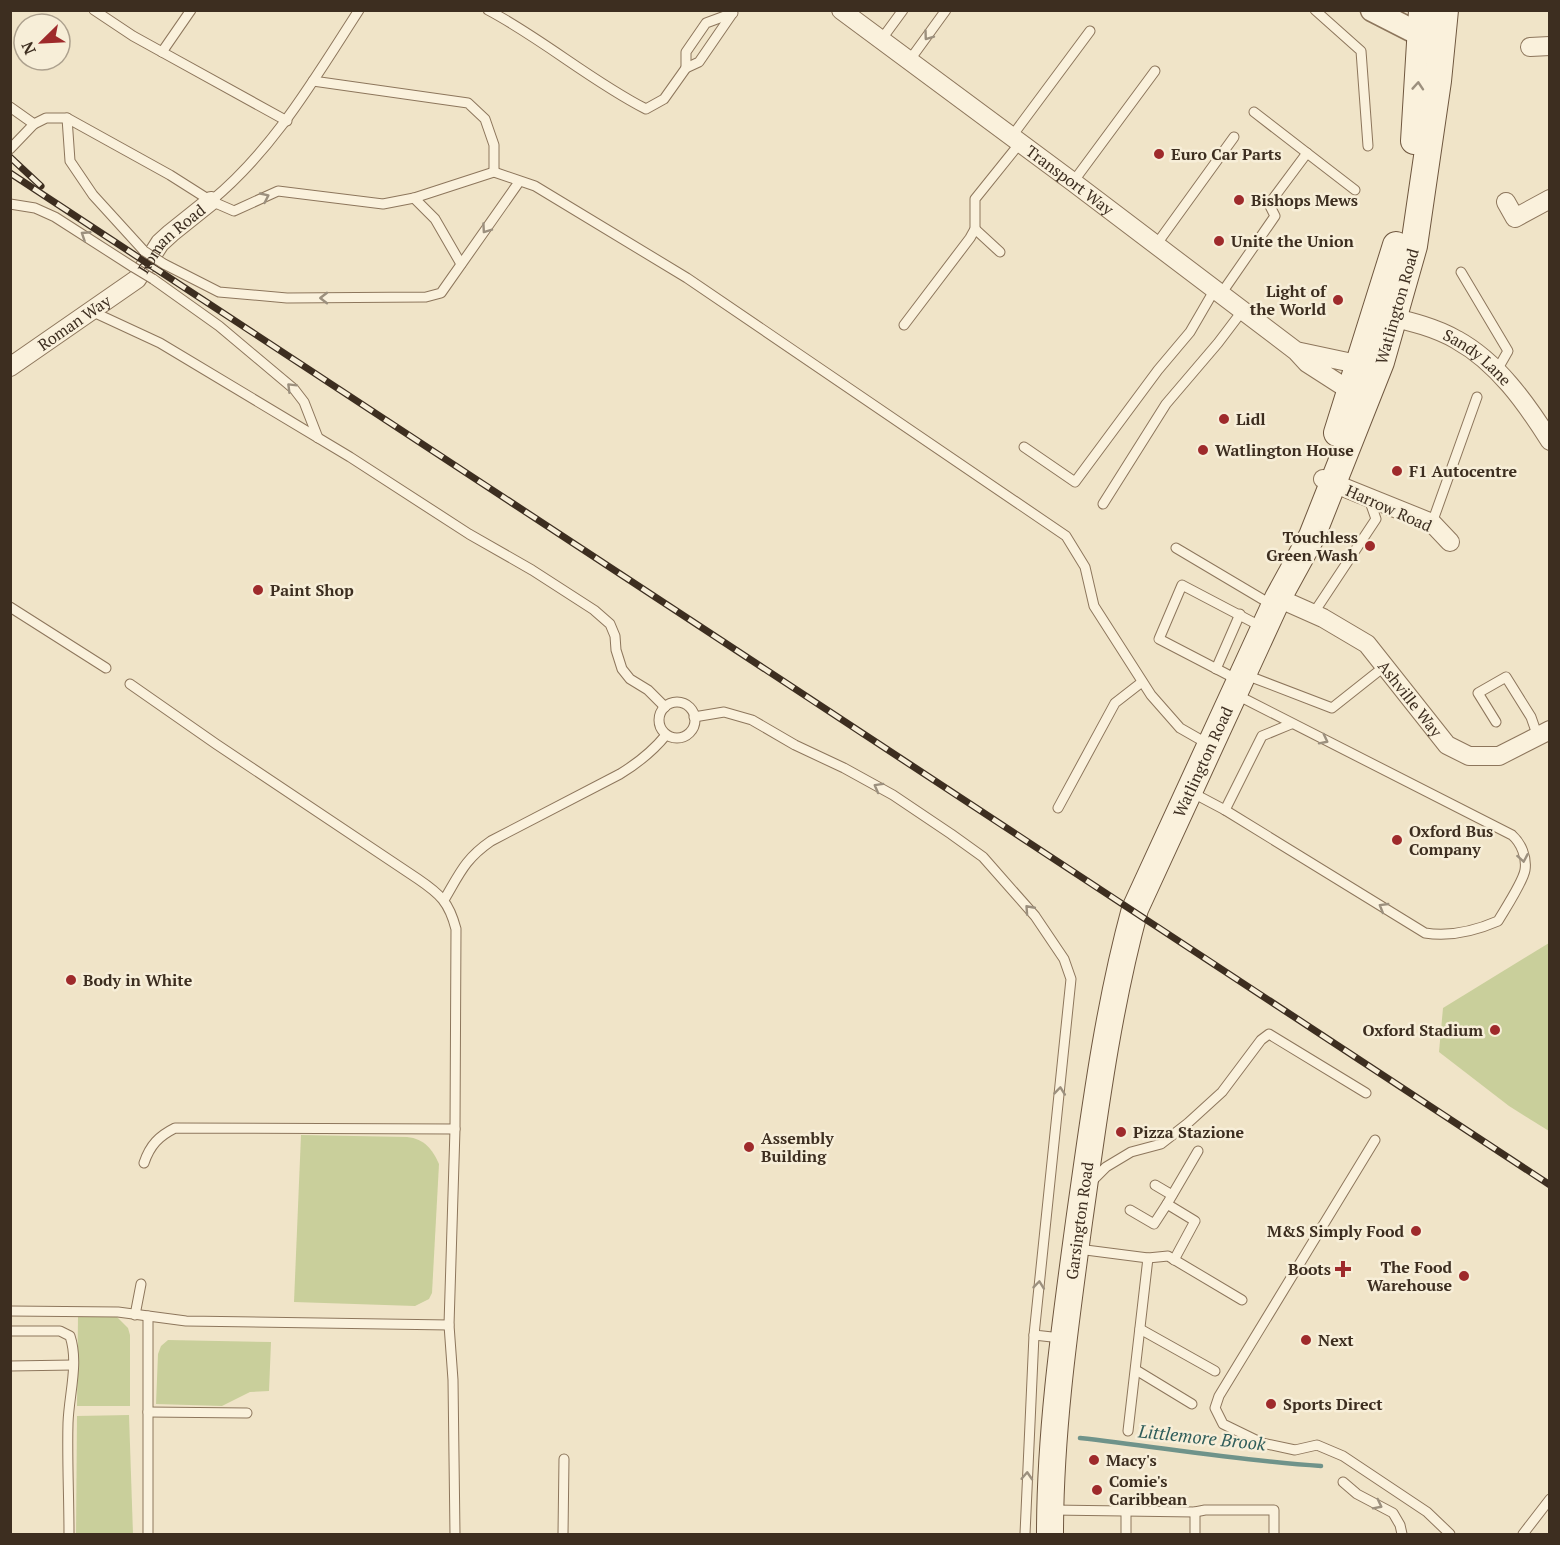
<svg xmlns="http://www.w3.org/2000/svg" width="1560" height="1545" viewBox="0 0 1560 1545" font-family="'PT Serif',serif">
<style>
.green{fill:#c9cf9b}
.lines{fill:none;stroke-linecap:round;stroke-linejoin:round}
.stream{stroke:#6f938a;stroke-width:4.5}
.service-casing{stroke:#8d765c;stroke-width:11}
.minor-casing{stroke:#8d765c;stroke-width:20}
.tertiary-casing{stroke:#8d765c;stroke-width:25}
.secondary-casing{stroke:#6f573f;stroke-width:28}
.service{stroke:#faf1dc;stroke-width:9}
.minor{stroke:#faf1dc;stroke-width:18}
.tertiary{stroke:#faf1dc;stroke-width:22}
.secondary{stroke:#faf1dc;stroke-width:26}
.rail-casing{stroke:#3d2e20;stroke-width:7}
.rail{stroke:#f7eed8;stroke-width:4.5;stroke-dasharray:14;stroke-linecap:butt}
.service-bridge-casing{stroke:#8d765c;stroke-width:11;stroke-linecap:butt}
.service-bridge{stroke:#faf1dc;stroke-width:9}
.oneway{stroke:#9c907e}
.poi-dot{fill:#9e2a2b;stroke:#f7eed8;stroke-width:2}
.labels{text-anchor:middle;stroke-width:5;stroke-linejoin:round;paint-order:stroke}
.poi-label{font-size:16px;font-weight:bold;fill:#3d2e20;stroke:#f7eed8;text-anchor:start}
.street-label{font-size:16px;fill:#3d2e20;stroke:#f7eed8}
.water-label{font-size:18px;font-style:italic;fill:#2f5d5a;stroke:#f7eed8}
</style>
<rect width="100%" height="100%" fill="#f0e4c8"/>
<g class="green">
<path d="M 1549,943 L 1549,1131 L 1509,1106 L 1439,1052 L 1443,1008 Z"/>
<path d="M 301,1135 L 407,1137 C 425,1139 432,1149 439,1164 L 432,1293 L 429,1299 L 415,1306 L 294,1302 Z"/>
<path d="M 116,1316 L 128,1328 L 130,1335 L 130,1406 L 77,1406 L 78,1317 Z"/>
<path d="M 168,1340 L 271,1342 L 269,1391 L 250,1392 L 222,1406 L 156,1404 L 158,1354 L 161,1346 Z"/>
<path d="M 129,1415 L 133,1534 L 76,1534 L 77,1416 Z"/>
</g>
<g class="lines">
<path class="stream" d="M 1080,1438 C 1160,1447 1240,1461 1321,1466"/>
<defs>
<g id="service">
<path d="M 94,10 L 133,36 L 162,52"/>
<path d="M 191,10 L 162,52 L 287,121"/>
<path d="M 488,10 C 543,39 591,81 646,109 L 664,99 L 686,68 L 699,62 L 732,14"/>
<path d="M 1315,10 L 1361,51 L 1368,146"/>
<path d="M 881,40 L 903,10"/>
<path d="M 909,61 L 946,10"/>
<path d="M 686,68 L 686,52 L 706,23 L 733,13"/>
<path d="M 313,81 L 468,103 L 485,119 L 494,145 L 494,172"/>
<path d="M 10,107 L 34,124"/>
<path d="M 1254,112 L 1307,153"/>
<path d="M 67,118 L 70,161 L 93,195 L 144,251"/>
<path d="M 1012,136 L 1090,31"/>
<path d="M 10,149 L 34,124 L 46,118 L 67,118 L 170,175 L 211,201 L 234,211 L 278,191 L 383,204 L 414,198 L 494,172 L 535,186 L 687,278 L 1066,536 L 1085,567 L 1094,606 L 1151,695 L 1180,728 L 1208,744"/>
<path d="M 1073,182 L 1155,71"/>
<path d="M 414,198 L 435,219 L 461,264"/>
<path d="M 211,201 C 274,149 315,78 359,10"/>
<path d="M 10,204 L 35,208 L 55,217 L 133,267"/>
<path d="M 975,229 L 1000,252"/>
<path d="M 1156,245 L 1234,137"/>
<path d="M 164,264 L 219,292 L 287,298 L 426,297 L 441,293 L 519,182"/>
<path d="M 1461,272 L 1508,351 L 1496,372"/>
<path d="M 153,279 L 219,326 L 294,389 L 304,402 L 318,438"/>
<path d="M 1221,294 L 1275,216 L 1269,204 L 1307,153 L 1355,190"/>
<path d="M 91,311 L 160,343 L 350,457 L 469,534 L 532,570 L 594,610 L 610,624 L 615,636 L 616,650 L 622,669 L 630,679 L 648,690 L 665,707"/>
<path d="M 904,325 L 970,238 L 975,229 L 975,199 L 1020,143"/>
<path d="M 1024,447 L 1075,482 L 1158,370 L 1190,332 L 1215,289"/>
<path d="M 1103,504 L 1166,404 L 1218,343 L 1243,310"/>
<path d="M 1432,523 L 1477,397"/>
<path d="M 1176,548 L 1272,605"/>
<path d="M 10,607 L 106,668"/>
<path d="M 1313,614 L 1376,519 L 1369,499"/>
<path d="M 1216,669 L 1240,614"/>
<path d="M 1246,675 L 1332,708 L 1385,666"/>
<path d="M 1238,680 L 1159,639 L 1182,585 L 1262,627"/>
<path d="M 130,684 L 216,744 L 418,879 C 440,894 449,902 456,929 L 455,1129 L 449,1325 L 453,1380 L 455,1534"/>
<circle cx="677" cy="720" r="18"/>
<path d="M 694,717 L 724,712 L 752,720 L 795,745 L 844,768 L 893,795 L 951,834 L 983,857 L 1035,916 L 1064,959 L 1071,979 L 1034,1335 L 1061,1338"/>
<path d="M 1496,722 L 1478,693 L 1506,677 L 1531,717 L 1538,737"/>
<path d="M 1191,792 L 1225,810 L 1425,933 C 1450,937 1475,931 1498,921 C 1505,909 1523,882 1525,870 C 1527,857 1521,843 1512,835 L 1235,694"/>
<path d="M 1058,808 L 1115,703 L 1142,682"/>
<path d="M 1225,810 L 1262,736 L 1291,724"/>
<path d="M 444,900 C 460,873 465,859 491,841 L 620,774 C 638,763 653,751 666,735"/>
<path d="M 1375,1140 L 1219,1396 L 1215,1408 L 1223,1424 L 1262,1443 L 1295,1450 L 1317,1445 L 1343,1456 L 1427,1512 L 1450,1534"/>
<path d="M 144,1163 C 150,1145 159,1136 175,1128 L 455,1129"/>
<path d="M 1091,1182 L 1106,1167 L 1131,1152 L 1161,1144 L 1188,1123 L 1222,1092 L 1261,1040 L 1269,1034 L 1366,1093"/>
<path d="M 1155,1185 L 1172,1195"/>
<path d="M 1167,1204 L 1198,1151"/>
<path d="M 1130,1210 L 1154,1224 L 1167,1204 L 1195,1221 L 1174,1260"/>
<path d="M 1078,1249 L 1148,1258 L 1128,1431"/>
<path d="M 1148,1258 L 1168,1256 L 1242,1300"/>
<path d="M 10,1311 L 118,1312 L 186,1321 L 449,1325"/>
<path d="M 135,1315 L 141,1284"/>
<path d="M 1140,1329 L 1215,1371"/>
<path d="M 10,1331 L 60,1331 L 70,1336 C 79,1363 69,1394 68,1423 C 67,1460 69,1497 69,1534"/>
<path d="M 10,1366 L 73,1365"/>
<path d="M 1136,1370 L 1192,1404"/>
<path d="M 148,1412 L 247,1413"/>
<path d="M 1343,1482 L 1357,1494 L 1393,1513 L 1400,1525 L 1402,1534"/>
<path d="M 1052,1510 L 1195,1512 L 1205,1510 L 1274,1510 L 1274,1534"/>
<path d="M 1195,1512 L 1195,1534"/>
<path d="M 148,1534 L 148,1316"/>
<path d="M 563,1534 L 564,1459"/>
<path d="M 1025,1534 L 1034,1335"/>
<path d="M 1126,1534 L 1126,1511"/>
<path d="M 1523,1534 L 1550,1499"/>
</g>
<g id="minor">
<path id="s1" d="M 841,10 L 1073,182 L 1296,351 L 1307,363 L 1349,390 L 1371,388 L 1357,364 L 1296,351"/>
<path d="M 1530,47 L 1550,46"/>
<path d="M 1506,202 L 1515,218 L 1550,199"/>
<path id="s2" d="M 1383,315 C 1408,321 1435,327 1457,340 C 1497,362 1526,403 1550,441"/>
<path id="s3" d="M 10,367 L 137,279 L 160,243 L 171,233 L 211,201"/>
<path d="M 1323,479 L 1432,523 L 1450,542"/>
<path id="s4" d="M 1278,598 L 1323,618 L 1367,644 L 1447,745 L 1469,756 L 1499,756 L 1550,730"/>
</g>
<path id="tertiary" d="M 1372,10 L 1421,35 L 1438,38"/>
<g id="secondary">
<path d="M 1414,141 L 1422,10"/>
<path d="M 1337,433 L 1396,245"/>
<path id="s5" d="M 1050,1534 C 1050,1430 1065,1326 1079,1222 C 1094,1117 1107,1012 1135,909 L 1278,598 L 1312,536 L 1381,362 L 1414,246 L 1438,81 L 1445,10"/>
</g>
</defs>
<use href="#service" class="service-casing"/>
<use href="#minor" class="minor-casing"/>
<use href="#tertiary" class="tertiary-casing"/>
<use href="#secondary" class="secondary-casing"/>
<use href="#service" class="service"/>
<use href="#minor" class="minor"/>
<use href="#tertiary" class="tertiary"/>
<use href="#secondary" class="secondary"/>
<defs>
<g id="rail">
<path d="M 10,157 L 41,186"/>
<path d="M 10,173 L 1550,1185"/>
</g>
</defs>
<use href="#rail" class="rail-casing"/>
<use href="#rail" class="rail"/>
<defs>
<g id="service-bridge">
<path d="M 144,251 L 164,264"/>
<path d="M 133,267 L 153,279"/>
</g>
</defs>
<use href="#service-bridge" class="service-bridge-casing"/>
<use href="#service-bridge" class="service-bridge"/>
</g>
<defs><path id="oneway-chevron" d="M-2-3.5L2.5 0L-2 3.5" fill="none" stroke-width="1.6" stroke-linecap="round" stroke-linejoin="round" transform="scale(1.5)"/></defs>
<g class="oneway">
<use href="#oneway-chevron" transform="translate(928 36) rotate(126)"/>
<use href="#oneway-chevron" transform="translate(1418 86) rotate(-86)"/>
<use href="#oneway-chevron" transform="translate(265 197) rotate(-25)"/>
<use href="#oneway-chevron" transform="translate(486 229) rotate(125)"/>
<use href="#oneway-chevron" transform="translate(85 235) rotate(-147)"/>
<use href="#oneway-chevron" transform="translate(324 298) rotate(180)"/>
<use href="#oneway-chevron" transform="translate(291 387) rotate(-135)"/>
<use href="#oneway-chevron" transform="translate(1324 740) rotate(27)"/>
<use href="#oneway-chevron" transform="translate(878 787) rotate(-151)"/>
<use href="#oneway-chevron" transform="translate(1523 858) rotate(80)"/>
<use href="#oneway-chevron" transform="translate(1383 907) rotate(-149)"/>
<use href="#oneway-chevron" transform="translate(1029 909) rotate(-132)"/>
<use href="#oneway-chevron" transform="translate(1060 1091) rotate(-84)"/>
<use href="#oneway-chevron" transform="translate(1039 1285) rotate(-84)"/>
<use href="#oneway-chevron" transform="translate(1027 1476) rotate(-87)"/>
<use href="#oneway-chevron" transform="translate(1378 1505) rotate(27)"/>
</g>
<g class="poi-dot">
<circle cx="1159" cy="154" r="6"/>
<circle cx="1239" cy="200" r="6"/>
<circle cx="1219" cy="241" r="6"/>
<circle cx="1338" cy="300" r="6"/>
<circle cx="1224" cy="419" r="6"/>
<circle cx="1203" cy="450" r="6"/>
<circle cx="1397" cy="471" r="6"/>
<circle cx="1370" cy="546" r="6"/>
<circle cx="258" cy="590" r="6"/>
<circle cx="1397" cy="840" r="6"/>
<circle cx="71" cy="980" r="6"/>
<circle cx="1495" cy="1030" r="6"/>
<circle cx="1121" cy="1132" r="6"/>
<circle cx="749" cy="1147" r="6"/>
<circle cx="1416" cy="1231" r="6"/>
<path d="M1340 1260h6v6h6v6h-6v6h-6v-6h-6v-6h6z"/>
<circle cx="1464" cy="1276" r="6"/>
<circle cx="1306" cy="1340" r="6"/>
<circle cx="1271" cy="1404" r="6"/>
<circle cx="1094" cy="1460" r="6"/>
<circle cx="1097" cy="1490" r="6"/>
</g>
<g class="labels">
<g class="poi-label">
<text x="1171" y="160">Euro Car Parts</text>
<text x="1251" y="206">Bishops Mews</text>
<text x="1231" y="247">Unite the Union</text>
<text x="1326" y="297" text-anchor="end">Light of<tspan x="1326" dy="18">the World</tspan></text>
<text x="1236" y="425">Lidl</text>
<text x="1215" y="456">Watlington House</text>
<text x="1409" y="477">F1 Autocentre</text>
<text x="1358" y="543" text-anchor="end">Touchless<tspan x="1358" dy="18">Green Wash</tspan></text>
<text x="270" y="596">Paint Shop</text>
<text x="1409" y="837">Oxford Bus<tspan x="1409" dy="18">Company</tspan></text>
<text x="83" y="986">Body in White</text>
<text x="1483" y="1036" text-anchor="end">Oxford Stadium</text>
<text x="1133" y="1138">Pizza Stazione</text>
<text x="761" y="1144">Assembly<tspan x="761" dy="18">Building</tspan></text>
<text x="1404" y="1237" text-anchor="end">M&amp;S Simply Food</text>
<text x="1452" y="1273" text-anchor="end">The Food<tspan x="1452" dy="18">Warehouse</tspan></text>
<text x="1331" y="1275" text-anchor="end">Boots</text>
<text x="1318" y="1346">Next</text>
<text x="1283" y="1410">Sports Direct</text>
<text x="1106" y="1466">Macy's</text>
<text x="1109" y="1487">Comie's<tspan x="1109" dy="18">Caribbean</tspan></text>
</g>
<g class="street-label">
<text dy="6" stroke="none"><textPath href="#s1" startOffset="285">Transport Way</textPath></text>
<text dy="6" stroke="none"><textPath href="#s3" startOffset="208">Roman Road</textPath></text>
<text dy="6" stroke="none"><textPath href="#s5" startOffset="1290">Watlington Road</textPath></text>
<text dy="6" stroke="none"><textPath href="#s3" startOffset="78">Roman Way</textPath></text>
<text dy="6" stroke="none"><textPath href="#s2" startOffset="105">Sandy Lane</textPath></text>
<text transform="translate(1389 508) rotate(24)" y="6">Harrow Road</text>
<text dy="6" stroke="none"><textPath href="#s4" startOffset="170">Ashville Way</textPath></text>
<text dy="6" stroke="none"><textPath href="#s5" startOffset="794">Watlington Road</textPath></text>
<text dy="6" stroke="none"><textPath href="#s5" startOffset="315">Garsington Road</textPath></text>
</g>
<g class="water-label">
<text transform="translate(1202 1438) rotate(6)" y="6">Littlemore Brook</text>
</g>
</g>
<rect width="1560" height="1545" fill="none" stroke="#3d2e20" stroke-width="24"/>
<g transform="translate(42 42) rotate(246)"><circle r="28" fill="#f7eed8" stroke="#ada18e" stroke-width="1.5"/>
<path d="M0-4.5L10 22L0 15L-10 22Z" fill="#9e2a2b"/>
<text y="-9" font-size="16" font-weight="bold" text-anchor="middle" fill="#3d2e20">N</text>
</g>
</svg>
